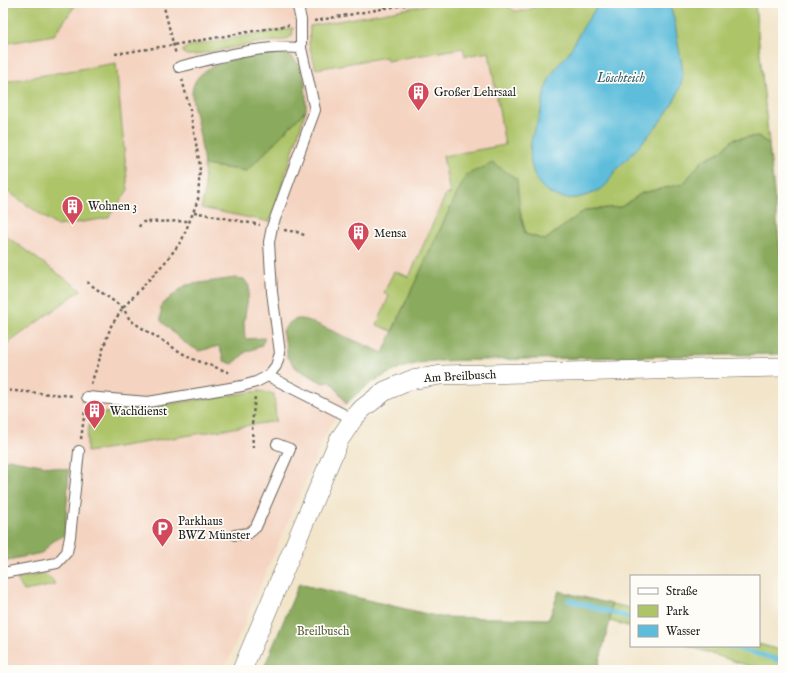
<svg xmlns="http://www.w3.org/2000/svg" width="786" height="673" viewBox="0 0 786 673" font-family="'IM FELL English',serif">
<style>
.built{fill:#f4d3c0}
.green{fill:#adc469;stroke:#647042}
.forest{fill:#8aaa5d;stroke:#53633c}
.water{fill:#5dbddb;stroke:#3c6c7c}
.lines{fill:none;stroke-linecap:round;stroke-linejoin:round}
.stream{stroke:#5dbddb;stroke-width:5}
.lane-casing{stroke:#676259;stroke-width:12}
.street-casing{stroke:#676259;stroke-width:20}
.path{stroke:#676259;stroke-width:2.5;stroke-dasharray:3 3;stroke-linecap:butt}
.lane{stroke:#fff;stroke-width:10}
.street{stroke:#fff;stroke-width:19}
.labels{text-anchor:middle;stroke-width:3.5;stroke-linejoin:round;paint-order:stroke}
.poi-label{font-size:12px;fill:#1c1c1c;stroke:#fdfcf7;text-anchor:start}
.street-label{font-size:12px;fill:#1c1c1c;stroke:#fdfcf7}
.park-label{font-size:12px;fill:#565f3b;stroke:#fdfcf7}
.water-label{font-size:13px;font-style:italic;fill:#365c68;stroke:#fdfcf7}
</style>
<rect width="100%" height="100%" fill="#fdfcf7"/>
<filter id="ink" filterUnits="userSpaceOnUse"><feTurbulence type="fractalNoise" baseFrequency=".025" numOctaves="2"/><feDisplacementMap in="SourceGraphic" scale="8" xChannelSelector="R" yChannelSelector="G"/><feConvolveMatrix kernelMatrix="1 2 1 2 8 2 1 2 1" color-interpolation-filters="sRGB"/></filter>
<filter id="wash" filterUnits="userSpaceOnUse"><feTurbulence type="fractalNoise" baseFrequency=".012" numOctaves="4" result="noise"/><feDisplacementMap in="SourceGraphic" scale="16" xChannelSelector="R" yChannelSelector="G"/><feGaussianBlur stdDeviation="0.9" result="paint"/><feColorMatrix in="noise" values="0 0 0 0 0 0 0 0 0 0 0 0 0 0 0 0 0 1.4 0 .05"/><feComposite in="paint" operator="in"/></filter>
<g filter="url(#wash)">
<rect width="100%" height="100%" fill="#f2e5ca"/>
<path class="built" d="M 3,3 L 755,3 L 783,278 L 783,354 L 433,361 L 414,364 L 395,370 L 378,378 L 355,395 L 336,417 L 326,433 L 224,670 L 3,670 Z"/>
<g class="green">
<path d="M 3,3 L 77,3 L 54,35 L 3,44 Z"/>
<path d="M 438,3 L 501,3 L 515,11 L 525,11 L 535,7 L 539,3 L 755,3 L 769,144 L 758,136 L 734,139 L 720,152 L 703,160 L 683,184 L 642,193 L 621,207 L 585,210 L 545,240 L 526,234 L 520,211 L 466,175 L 392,331 L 377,325 L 389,296 L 384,293 L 394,271 L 409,277 L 446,194 L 450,195 L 443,156 L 505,145 L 489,52 L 465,56 L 463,48 L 387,61 L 386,57 L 316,69 L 309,45 L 310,26 Z"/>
<path d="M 293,28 L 292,36 L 285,40 L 257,43 L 195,55 L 187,55 L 183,53 L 183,50 L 189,46 Z"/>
<path d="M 116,63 L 128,190 L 108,218 L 57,226 L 3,188 L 3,82 Z"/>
<path d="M 306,110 L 270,222 L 201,208 C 206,194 205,179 204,165 L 247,171 Z"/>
<path d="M 3,234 L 81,290 L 3,347 Z"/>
<path d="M 259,391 L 274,394 L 276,421 L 87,452 C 87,438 86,421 99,414 Z"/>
<path d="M 44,574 L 53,580 L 55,585 L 24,591 L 17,579 Z"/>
<path d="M 611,604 L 631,608 L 631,627 L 610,621 Z"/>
<path d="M 759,644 L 783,651 L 783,670 L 757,670 L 752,667 L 688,646 L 759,646 Z"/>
</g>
<g class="forest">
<path d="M 283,54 C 307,58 306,91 306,110 L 247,171 L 204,165 C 202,152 201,139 198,126 C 196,115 192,103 192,93 C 193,58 258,55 283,54 Z"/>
<path d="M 758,136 L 769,144 L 783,278 L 783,354 L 433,361 C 398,365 370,380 346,404 L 341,395 L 331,382 L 323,383 L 296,368 L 287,357 L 287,347 L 282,332 C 291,319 296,316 312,322 L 383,353 L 410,293 L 466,175 L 493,163 L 517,179 L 520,211 L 525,234 L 545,240 L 585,210 L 621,207 L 642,193 L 683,184 L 703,160 L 720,152 L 734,139 Z"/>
<path d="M 235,278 L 244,279 L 249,286 L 249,292 L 244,322 L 245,339 L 265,338 L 261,346 L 246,352 L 233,364 L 224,361 L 219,346 L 199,351 L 182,341 L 161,321 L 161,306 L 173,295 L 186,285 Z"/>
<path d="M 8,459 L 69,470 L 65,535 L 52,542 L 42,553 L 3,561 L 3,462 Z"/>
<path d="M 299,584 L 440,617 L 549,619 L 559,591 L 611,604 L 610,621 L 597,670 L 263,670 Z"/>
</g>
<path class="water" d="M 598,3 L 668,3 C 675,16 676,30 678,44 C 680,55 684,69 682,80 C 678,106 643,142 625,161 C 621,165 616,169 613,174 C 609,180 608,185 602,188 C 558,215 522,186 532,137 C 534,129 538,122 540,114 C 543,101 545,86 552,74 C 556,67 562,61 567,55 C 573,46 577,37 582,29 C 587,20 594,13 598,3 Z"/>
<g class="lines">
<g class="stream">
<path d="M 568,600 L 631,618"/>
<path d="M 729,646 L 783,661"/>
</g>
</g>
</g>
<g filter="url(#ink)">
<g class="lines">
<defs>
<g id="lane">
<path d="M 297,3 L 301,20 L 301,48"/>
<path d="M 268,376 L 353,419"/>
<path d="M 87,397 L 148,402 L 242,386 L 256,382 L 268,376 L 276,366 L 280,353 L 272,292 L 269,242 L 272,227 L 315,110 L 301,48 C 260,45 219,57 179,67"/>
<path d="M 235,535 L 249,533 L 256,527 L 290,449 L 277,444"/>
<path d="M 3,573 L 57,563 L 67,552 L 70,537 L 79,451"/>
</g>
<path id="street" d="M 242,670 L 339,440 L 353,419 L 362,409 L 385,391 L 411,380 L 441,375 L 783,367"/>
</defs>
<use href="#lane" class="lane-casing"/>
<use href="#street" class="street-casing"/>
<g class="path">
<path d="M 163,3 L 176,55"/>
<path d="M 384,8 L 386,3"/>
<path d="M 314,21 L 415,3"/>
<path d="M 115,54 L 173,45 L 289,25"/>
<path d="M 194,212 L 260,225"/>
<path d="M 139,227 L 141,223 L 143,222 L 190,221"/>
<path d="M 284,230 L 297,232 L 306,236"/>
<path d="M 87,282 L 123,308 L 130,320 L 145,330 L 190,358 L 231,373"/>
<path d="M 91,384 L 111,326 L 123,308 L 167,260 L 182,240 L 198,200 L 200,166 L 190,110 L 182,79"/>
<path d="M 3,390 L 74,396"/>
<path d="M 81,439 L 85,410"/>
<path d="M 253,448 L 252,425 L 255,396"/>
</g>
<use href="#lane" class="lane"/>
<use href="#street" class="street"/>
</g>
</g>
<defs>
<symbol id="building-pin" viewBox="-11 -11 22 30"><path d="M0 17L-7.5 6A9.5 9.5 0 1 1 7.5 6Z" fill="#d1495b" stroke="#fdfcf7"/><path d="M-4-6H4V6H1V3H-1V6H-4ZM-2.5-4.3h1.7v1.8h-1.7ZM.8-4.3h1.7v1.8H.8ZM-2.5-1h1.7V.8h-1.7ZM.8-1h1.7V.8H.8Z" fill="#fff"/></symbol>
<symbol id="parking-pin" viewBox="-11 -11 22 30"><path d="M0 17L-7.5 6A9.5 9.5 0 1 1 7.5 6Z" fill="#d1495b" stroke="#fdfcf7"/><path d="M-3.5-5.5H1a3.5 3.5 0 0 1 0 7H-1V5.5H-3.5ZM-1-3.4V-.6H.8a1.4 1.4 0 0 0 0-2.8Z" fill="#fff"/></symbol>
</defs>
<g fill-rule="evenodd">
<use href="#building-pin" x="406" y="80" width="25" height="34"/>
<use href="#building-pin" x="60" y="194" width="25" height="34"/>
<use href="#building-pin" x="346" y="220" width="25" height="34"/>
<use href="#building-pin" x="82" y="398" width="25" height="34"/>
<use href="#parking-pin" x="150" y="516" width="25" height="34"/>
</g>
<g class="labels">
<g class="poi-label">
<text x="434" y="96">Großer Lehrsaal</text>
<text x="88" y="210">Wohnen 3</text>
<text x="374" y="237">Mensa</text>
<text x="110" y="415">Wachdienst</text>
<text x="178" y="525">Parkhaus<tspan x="178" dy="14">BWZ Münster</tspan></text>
</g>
<g class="street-label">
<text transform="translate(460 376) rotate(-3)" y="4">Am Breilbusch</text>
</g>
<g class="park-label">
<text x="323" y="635">Breilbusch</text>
</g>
<g class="water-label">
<text x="621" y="82">Löschteich</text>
</g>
</g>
<rect width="786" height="673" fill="none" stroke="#fdfcf7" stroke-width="16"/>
<rect x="630" y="575" width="130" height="72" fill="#fdfcf7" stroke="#a3a29f"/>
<rect x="638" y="588" width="20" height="6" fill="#ffffff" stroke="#a3a29f"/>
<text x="666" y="595" font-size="12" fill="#1c1c1c">Straße</text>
<rect x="638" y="605" width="20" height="12" fill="#adc469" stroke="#a3a29f"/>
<text x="666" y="615" font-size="12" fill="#1c1c1c">Park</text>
<rect x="638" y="625" width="20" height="12" fill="#5dbddb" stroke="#a3a29f"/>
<text x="666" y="635" font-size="12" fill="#1c1c1c">Wasser</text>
</svg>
